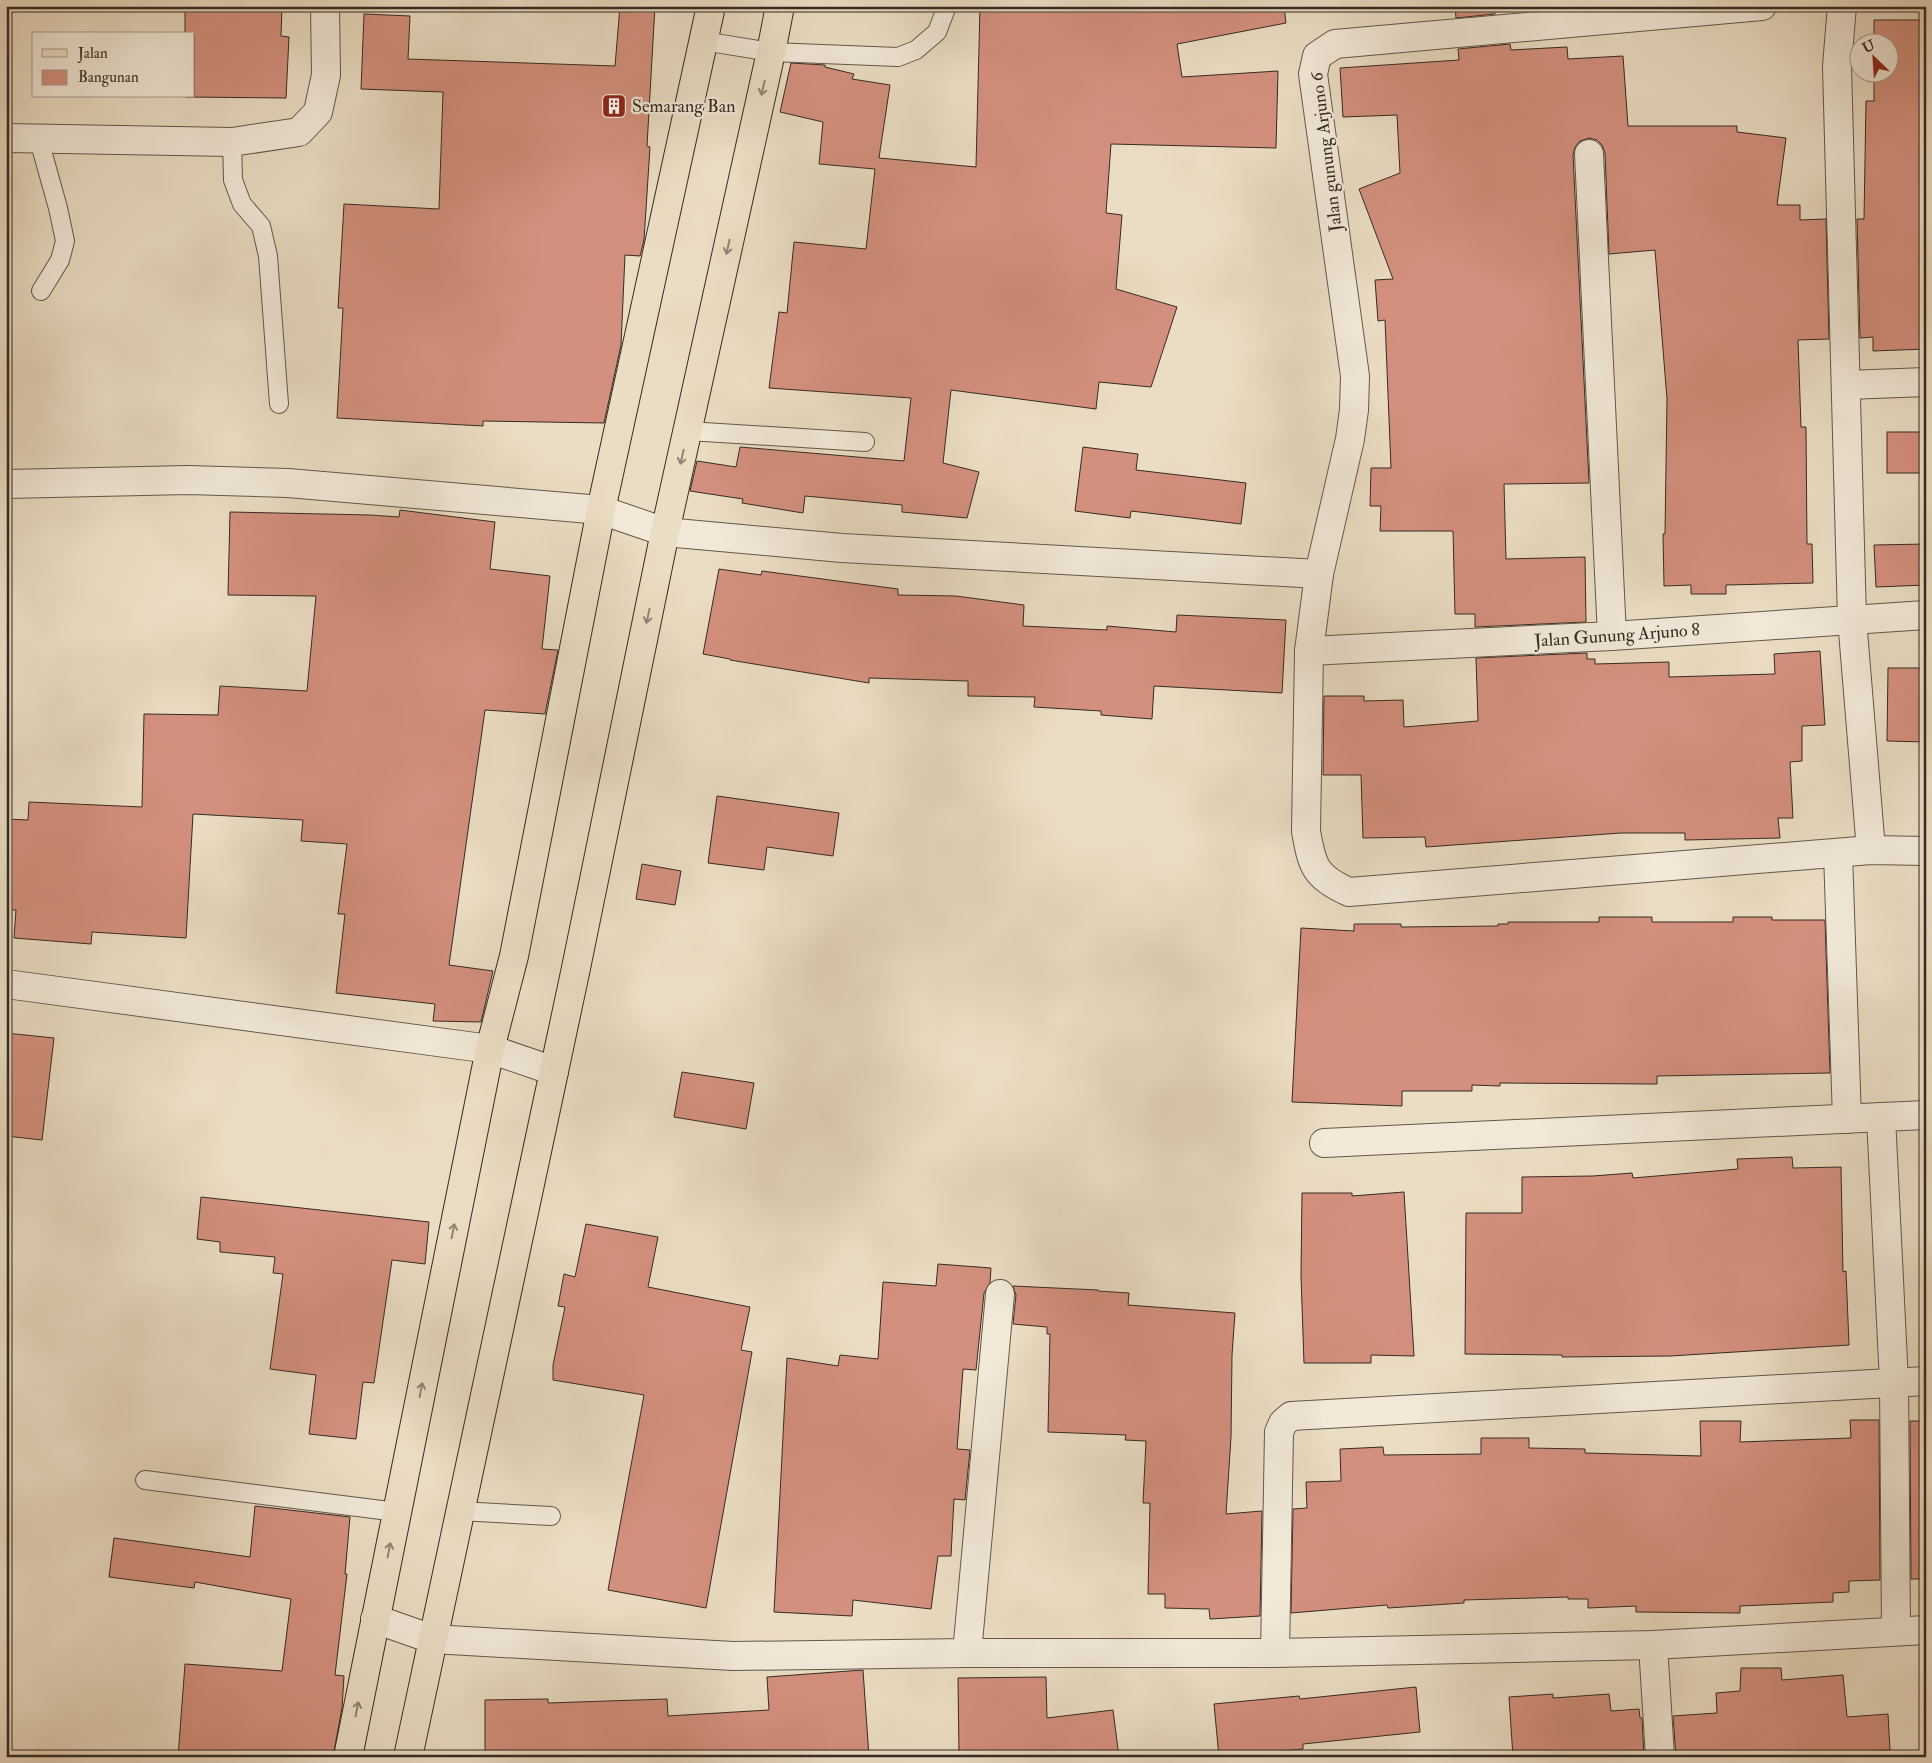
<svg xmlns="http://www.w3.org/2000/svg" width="1932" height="1763" viewBox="0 0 1932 1763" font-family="'IM FELL Double Pica',serif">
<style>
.building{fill:#d4907e;stroke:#352b22}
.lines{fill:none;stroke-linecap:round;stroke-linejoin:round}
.lane-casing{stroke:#62584a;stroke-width:20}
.street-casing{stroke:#62584a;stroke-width:30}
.primary-casing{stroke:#352b22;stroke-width:30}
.lane{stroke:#f2e9d9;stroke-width:18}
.street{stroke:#f2e9d9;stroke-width:28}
.primary{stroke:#ebddc4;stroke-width:28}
.oneway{stroke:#908473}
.labels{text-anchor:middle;stroke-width:4.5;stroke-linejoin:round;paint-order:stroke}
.poi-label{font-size:18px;fill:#352b22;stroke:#f2e9d9;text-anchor:start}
.street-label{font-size:18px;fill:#352b22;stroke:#f2e9d9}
</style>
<rect width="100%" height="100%" fill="#ebddc4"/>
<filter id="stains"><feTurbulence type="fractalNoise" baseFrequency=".004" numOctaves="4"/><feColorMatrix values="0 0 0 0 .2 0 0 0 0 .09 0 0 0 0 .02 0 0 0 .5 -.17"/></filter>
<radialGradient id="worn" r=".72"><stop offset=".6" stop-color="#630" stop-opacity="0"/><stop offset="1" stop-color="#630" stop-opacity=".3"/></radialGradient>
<g class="building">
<path d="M 185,6 L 282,6 L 281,36 L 289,37 L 286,98 L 186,97 L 194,96 L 194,34 L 185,34 Z"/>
<path d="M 620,6 L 655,6 L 647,146 L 650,147 L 644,240 L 640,256 L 625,255 L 621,345 L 604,423 L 483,421 L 483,426 L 337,418 L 343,308 L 338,308 L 344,204 L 439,209 L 443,92 L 361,89 L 364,14 L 410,16 L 408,59 L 615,66 Z"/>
<path d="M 980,6 L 1284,6 L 1286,23 L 1177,44 L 1182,77 L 1278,71 L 1276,148 L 1111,144 L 1106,213 L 1122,215 L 1116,289 L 1177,307 L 1151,387 L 1099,382 L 1096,409 L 951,390 L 943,463 L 979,472 L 967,518 L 902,512 L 902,505 L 805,496 L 803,513 L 742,503 L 743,499 L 690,491 L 697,461 L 736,467 L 740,447 L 904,461 L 911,398 L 769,388 L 779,312 L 787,313 L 794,242 L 866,249 L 875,169 L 819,164 L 823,122 L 780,112 L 791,63 L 825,65 L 825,67 L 854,74 L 852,79 L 890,85 L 879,158 L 976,167 Z"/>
<path d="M 1455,6 L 1495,6 L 1495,14 L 1456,18 Z"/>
<path d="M 1874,20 L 1926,20 L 1926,72 L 1920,130 L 1926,130 L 1926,349 L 1873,351 L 1873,337 L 1860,338 L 1857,219 L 1864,219 L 1866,101 L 1874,101 L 1874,72 L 1890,72 L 1890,42 L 1874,42 Z"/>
<path d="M 1510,44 L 1511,50 L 1567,47 L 1568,59 L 1623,56 L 1628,126 L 1737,126 L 1737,132 L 1786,138 L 1777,205 L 1800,205 L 1800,220 L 1826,219 L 1829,339 L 1798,340 L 1801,427 L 1806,427 L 1807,544 L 1812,544 L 1813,583 L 1726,585 L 1726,594 L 1691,594 L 1691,585 L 1664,586 L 1663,534 L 1665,534 L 1667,399 L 1655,250 L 1609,254 L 1605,153 L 1602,145 L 1597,140 L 1589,138 L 1580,141 L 1575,147 L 1573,155 L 1589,483 L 1504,484 L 1506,559 L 1585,557 L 1586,622 L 1475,627 L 1475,614 L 1455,614 L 1453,531 L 1380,531 L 1381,506 L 1370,506 L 1371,468 L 1391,468 L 1385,320 L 1378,321 L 1375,280 L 1393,279 L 1359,189 L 1400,173 L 1397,115 L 1343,117 L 1340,68 L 1459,60 L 1458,49 Z"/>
<rect x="1887" y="432" width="39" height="41"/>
<path d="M 1083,447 L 1138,454 L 1136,470 L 1246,483 L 1241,524 L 1131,511 L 1130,518 L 1075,511 Z"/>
<path d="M 400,510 L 495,522 L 490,569 L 550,576 L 542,649 L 558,650 L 545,714 L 485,710 L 449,965 L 493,971 L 481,1022 L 433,1021 L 435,1004 L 336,993 L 345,914 L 338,914 L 347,844 L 301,841 L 303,820 L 193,814 L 186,938 L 92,932 L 91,944 L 14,938 L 16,910 L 6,910 L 6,819 L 28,820 L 29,802 L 142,807 L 144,714 L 218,715 L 220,686 L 307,691 L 316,596 L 228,595 L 230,512 L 370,515 L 399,517 Z"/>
<path d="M 1926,544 L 1926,585 L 1876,587 L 1874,545 Z"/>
<path d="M 719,569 L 761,575 L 762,571 L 898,589 L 898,595 L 956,596 L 1024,605 L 1023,626 L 1107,630 L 1107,626 L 1176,632 L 1177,615 L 1286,620 L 1282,693 L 1154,686 L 1152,719 L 1101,715 L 1101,711 L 1034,707 L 1035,697 L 968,696 L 968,681 L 869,678 L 869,683 L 730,660 L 730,659 L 703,654 Z"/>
<path d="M 1820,651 L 1825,725 L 1802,726 L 1802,761 L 1790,762 L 1793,818 L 1778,818 L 1780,838 L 1685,840 L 1685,833 L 1621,833 L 1426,847 L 1425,837 L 1363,838 L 1361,775 L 1323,775 L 1324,696 L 1364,696 L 1364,701 L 1403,700 L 1404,727 L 1478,721 L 1476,658 L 1587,653 L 1587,659 L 1595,659 L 1595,664 L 1669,662 L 1669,677 L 1775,674 L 1774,654 Z"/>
<path d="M 1888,668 L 1926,668 L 1926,742 L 1887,741 Z"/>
<path d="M 717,796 L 839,813 L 833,856 L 767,847 L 764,870 L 708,863 Z"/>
<path d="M 642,864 L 681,871 L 675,905 L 636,899 Z"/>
<path d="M 1599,917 L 1652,917 L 1652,922 L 1733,922 L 1733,917 L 1772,917 L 1772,920 L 1825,920 L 1830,1073 L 1657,1076 L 1657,1084 L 1500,1083 L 1500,1086 L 1472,1085 L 1472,1091 L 1402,1091 L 1402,1106 L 1292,1102 L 1301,928 L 1354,931 L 1354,924 L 1401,924 L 1401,927 L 1498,926 L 1498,924 L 1508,924 L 1508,922 L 1599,922 Z"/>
<path d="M 6,1033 L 54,1038 L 42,1140 L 6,1136 Z"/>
<path d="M 682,1072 L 754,1083 L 746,1129 L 674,1117 Z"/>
<path d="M 1792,1157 L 1793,1168 L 1841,1167 L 1843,1272 L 1846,1271 L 1849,1345 L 1670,1356 L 1562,1357 L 1562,1355 L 1465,1354 L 1466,1213 L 1522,1213 L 1522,1177 L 1593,1176 L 1632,1173 L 1633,1178 L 1738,1169 L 1737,1159 Z"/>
<path d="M 1404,1192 L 1414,1356 L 1371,1355 L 1371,1363 L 1304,1363 L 1301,1276 L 1302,1193 L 1352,1193 L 1352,1196 Z"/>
<path d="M 201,1197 L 429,1222 L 425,1264 L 392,1260 L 374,1383 L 363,1382 L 356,1439 L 309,1434 L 316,1375 L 270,1369 L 283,1274 L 273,1273 L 275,1257 L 220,1252 L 220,1242 L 197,1239 Z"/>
<path d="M 586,1224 L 658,1237 L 648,1287 L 750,1307 L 741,1350 L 752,1352 L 706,1608 L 608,1590 L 644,1395 L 553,1380 L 553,1365 L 565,1307 L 558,1306 L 564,1274 L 575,1277 Z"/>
<path d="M 938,1264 L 991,1268 L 990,1283 L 984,1293 L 976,1370 L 963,1369 L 957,1449 L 970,1450 L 965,1500 L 954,1499 L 951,1556 L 938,1556 L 931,1609 L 853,1600 L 852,1616 L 774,1612 L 787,1358 L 838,1366 L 840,1355 L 878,1359 L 883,1282 L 936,1286 Z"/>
<path d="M 1013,1286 L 1098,1290 L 1098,1291 L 1129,1293 L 1128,1305 L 1235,1313 L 1232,1355 L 1231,1437 L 1226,1514 L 1262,1511 L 1260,1616 L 1210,1619 L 1209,1609 L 1165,1608 L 1165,1594 L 1148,1594 L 1150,1503 L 1143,1503 L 1146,1441 L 1125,1440 L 1126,1435 L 1048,1432 L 1050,1334 L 1047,1334 L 1047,1327 L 1013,1324 L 1016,1295 Z"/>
<path d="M 1850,1420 L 1879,1420 L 1880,1580 L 1849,1581 L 1849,1592 L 1833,1593 L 1833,1602 L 1740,1606 L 1740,1613 L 1636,1612 L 1636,1606 L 1588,1608 L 1588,1599 L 1568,1599 L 1568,1597 L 1464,1600 L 1464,1603 L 1388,1608 L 1387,1605 L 1291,1613 L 1293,1509 L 1307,1508 L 1306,1482 L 1341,1481 L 1340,1449 L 1383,1447 L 1384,1455 L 1481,1454 L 1481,1438 L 1529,1438 L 1529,1448 L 1585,1449 L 1585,1453 L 1701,1456 L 1700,1421 L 1741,1421 L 1740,1442 L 1851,1438 Z"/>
<path d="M 1910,1421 L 1926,1421 L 1926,1579 L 1911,1579 Z"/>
<path d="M 255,1506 L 350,1517 L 345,1574 L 347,1574 L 335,1675 L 344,1676 L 342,1708 L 333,1757 L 178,1757 L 185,1664 L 282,1671 L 291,1599 L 195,1582 L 194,1588 L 109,1577 L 114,1538 L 250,1557 Z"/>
<path d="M 1741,1668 L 1781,1668 L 1782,1680 L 1843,1675 L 1847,1717 L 1888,1714 L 1890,1750 L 1806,1757 L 1676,1757 L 1673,1716 L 1717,1713 L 1716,1693 L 1740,1691 Z"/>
<path d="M 863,1670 L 869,1757 L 485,1756 L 485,1700 L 548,1699 L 548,1703 L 667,1699 L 668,1716 L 769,1710 L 767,1677 Z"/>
<path d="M 1046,1677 L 1047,1718 L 1113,1710 L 1119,1757 L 1058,1757 L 1057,1752 L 959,1753 L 958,1678 Z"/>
<path d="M 1416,1687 L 1420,1732 L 1303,1744 L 1303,1749 L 1219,1757 L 1214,1704 L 1299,1696 L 1300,1699 Z"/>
<path d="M 1553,1694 L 1553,1698 L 1609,1694 L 1611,1711 L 1639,1709 L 1640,1718 L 1642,1718 L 1644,1757 L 1513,1757 L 1509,1697 Z"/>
</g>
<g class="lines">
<defs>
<g id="lane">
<path d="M 703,41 L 771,52 L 898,57 L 916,50 L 937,32 L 947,6"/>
<path d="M 39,140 L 58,208 L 65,241 L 60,260 L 41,291"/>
<path d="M 232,142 L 233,180 L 242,204 L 261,226 L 268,256 L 279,404"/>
<path d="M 688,431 L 865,442"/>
<path d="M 145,1480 L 397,1512"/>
<path d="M 459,1511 L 551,1516"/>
</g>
<g id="street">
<path d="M 1762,6 L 1335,44 L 1317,56 L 1313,74 L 1355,376 L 1354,410 L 1350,439 L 1319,574 L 1309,651 L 1306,831 C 1312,866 1315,877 1349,892 L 1871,850 L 1926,851"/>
<path d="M 1842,6 L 1837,66 L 1852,619 L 1871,850"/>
<path d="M 6,138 L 232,142 L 299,132 L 318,112 L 326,75 L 325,6"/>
<path d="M 1589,154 L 1612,636"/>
<path d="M 1847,385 L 1926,382"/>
<path d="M 6,484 L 188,480 L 288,483 L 601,510 L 665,532 L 842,548 L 1319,574"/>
<path d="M 1309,651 L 1612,636 L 1926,615"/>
<path d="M 1838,853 L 1847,1119"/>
<path d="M 6,984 L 490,1049 L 554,1071"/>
<path d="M 1881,1117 L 1894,1382 L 1896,1631"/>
<path d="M 1324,1143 L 1926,1115"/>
<path d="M 375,1619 L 432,1639 L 733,1656 L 967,1653 L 1275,1653 L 1653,1645 L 1926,1630"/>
<path d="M 1653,1645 L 1660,1757"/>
<path d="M 967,1653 L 1000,1294"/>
<path d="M 1275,1653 L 1279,1432 L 1283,1423 L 1291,1416 L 1926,1381"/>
</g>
<g id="primary">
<path d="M 348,1757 L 490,1049 L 514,956 L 601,510 L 711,6"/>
<path d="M 408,1757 L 576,968 L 665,532 L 771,52 L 780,6"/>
</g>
</defs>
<use href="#lane" class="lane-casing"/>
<use href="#street" class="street-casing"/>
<use href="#primary" class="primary-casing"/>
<use href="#lane" class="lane"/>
<use href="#street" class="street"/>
<use href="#primary" class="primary"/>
</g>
<defs><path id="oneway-shaft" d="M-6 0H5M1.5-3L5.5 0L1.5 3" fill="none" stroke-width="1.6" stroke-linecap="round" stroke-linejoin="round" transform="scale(1.25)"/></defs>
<g class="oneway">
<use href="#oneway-shaft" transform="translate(763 88) rotate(103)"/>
<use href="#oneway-shaft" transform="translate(728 247) rotate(102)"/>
<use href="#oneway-shaft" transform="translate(682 457) rotate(103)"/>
<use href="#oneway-shaft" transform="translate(648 616) rotate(102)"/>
<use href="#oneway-shaft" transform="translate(453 1231) rotate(-79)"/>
<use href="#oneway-shaft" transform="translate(421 1390) rotate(-79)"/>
<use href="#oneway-shaft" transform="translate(389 1550) rotate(-79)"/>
<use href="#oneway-shaft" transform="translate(357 1709) rotate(-79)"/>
</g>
<defs>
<symbol id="building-square" viewBox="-11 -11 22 22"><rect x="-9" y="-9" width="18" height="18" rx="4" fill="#8f2418" stroke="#f2e9d9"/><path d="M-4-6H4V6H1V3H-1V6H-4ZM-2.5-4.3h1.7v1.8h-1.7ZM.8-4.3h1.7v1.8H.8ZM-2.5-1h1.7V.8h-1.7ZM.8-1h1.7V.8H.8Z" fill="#fff"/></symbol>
</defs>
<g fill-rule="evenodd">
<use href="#building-square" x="600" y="92" width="28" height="28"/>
</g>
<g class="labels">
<g class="poi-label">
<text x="632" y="112">Semarang Ban</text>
</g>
<g class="street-label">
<text transform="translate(1326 152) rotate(-97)" y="6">Jalan gunung Arjuno 6</text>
<text transform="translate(1617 635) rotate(-4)" y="6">Jalan Gunung Arjuno 8</text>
</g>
</g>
<rect width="1932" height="1763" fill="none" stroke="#ebddc4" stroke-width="25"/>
<rect x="8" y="8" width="1917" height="1748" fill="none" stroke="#352b22" stroke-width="2.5"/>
<rect x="12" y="12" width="1907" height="1738" fill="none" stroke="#352b22"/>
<rect x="32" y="32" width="162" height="65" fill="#f2e9d9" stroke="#a69d90"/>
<rect x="42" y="49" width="25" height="8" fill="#ebddc4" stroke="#a69d90"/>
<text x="78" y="58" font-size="15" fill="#352b22">Jalan</text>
<rect x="42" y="70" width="25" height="15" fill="#d4907e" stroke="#a69d90"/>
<text x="78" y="82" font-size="15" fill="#352b22">Bangunan</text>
<g transform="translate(1874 58) rotate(335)"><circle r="24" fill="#f2e9d9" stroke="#a69d90"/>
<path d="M0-4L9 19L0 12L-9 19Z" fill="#8f2418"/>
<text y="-8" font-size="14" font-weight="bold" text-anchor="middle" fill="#352b22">U</text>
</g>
<rect width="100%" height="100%" filter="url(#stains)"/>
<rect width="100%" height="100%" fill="url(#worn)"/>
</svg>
